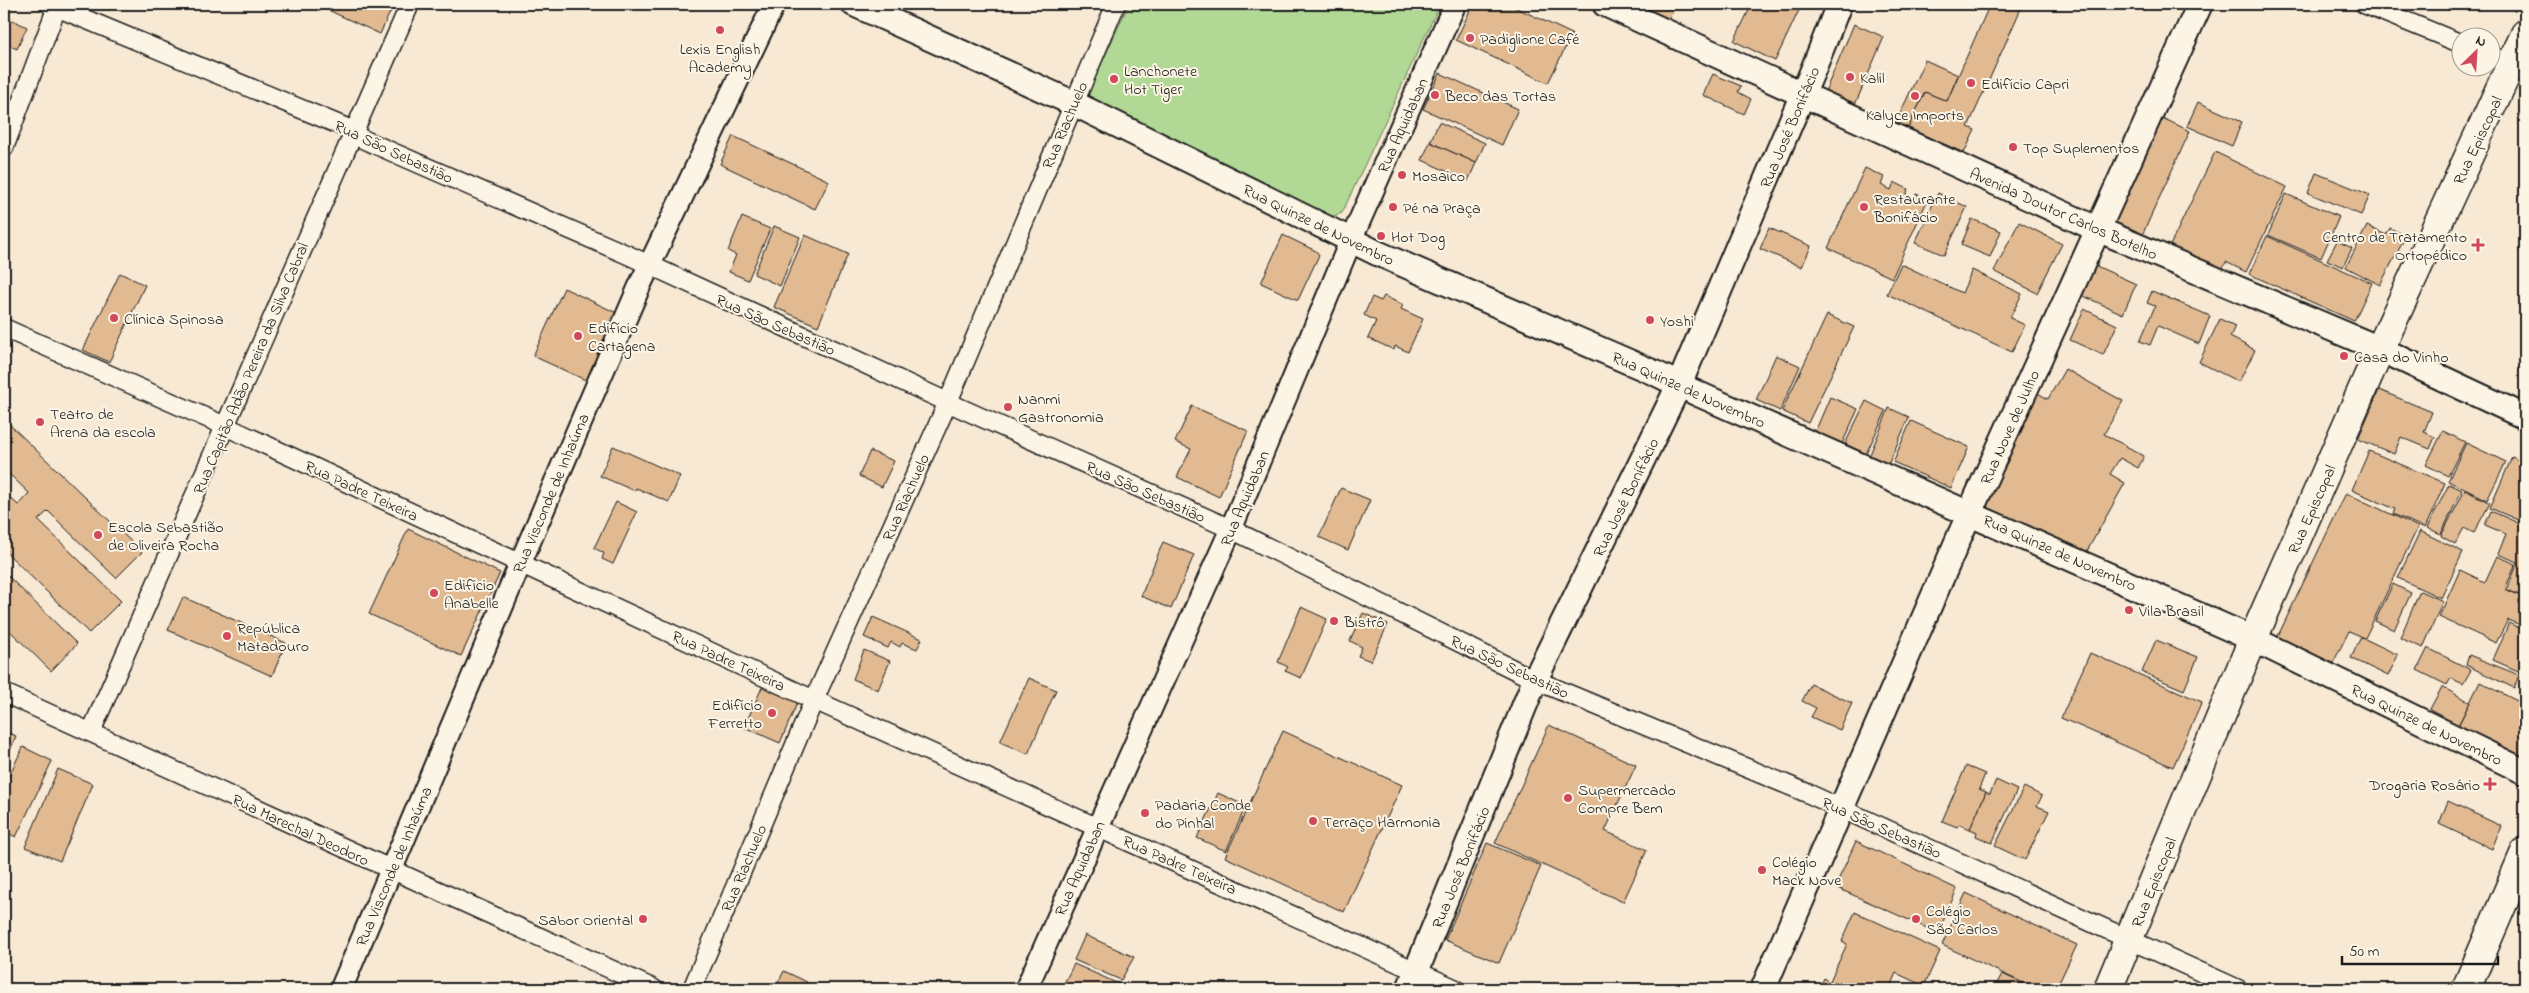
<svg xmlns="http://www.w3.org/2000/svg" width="2529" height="993" viewBox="0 0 2529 993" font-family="'Indie Flower',sans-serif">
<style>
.green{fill:#b1d995;stroke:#667a58}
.building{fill:#e1ba92;stroke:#1c1c1c}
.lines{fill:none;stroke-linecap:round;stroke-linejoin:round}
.minor-casing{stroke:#1c1c1c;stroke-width:21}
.tertiary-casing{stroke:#1c1c1c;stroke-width:25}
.secondary-casing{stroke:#1c1c1c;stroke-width:28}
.primary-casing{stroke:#1c1c1c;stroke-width:31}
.minor{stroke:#fcf5e5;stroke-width:18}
.tertiary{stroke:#fcf5e5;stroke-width:21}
.secondary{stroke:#fcf5e5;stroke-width:24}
.primary{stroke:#fcf5e5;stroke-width:28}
.poi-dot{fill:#d1495b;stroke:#fcf5e5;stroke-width:2}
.labels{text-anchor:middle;stroke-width:4;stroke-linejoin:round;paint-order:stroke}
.poi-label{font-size:16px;fill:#1c1c1c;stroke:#fcf5e5;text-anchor:start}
.street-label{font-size:16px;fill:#1c1c1c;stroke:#fcf5e5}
</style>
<rect width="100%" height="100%" fill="#f7e9d4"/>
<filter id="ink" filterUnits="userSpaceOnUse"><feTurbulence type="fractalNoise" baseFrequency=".02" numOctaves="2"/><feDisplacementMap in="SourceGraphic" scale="10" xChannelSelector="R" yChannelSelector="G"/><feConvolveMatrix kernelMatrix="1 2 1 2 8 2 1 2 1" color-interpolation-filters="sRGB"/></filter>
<g filter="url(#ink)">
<path class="green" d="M 1129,4 L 1440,4 L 1342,213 L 1325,219 L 1091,106 L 1088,93 Z"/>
<g class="building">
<path d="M 331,4 L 394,4 L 380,34 L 328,10 Z"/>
<path d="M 1473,4 L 1508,4 L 1572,34 L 1548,83 L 1456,40 Z"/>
<path d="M 1626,4 L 1676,4 L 1667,23 Z"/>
<path d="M 1752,4 L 1802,4 L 1775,61 L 1734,41 Z"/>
<path d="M 1990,4 L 2023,4 L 1968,127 L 1975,130 L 1964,153 L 1908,128 L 1925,92 L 1947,101 Z"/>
<path d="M 4,16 L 27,27 L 17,49 L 8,45 L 4,54 Z"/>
<path d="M 1854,24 L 1884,37 L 1854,107 L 1824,94 Z"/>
<path d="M 1925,60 L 1958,75 L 1947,101 L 1925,92 L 1908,128 L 1896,122 Z"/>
<path d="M 1440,73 L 1518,109 L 1502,145 L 1423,109 Z"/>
<path d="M 1713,74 L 1741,86 L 1738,92 L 1751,99 L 1744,114 L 1703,95 Z"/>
<path d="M 2198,102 L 2242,122 L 2232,146 L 2187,126 Z"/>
<path d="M 2158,116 L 2190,131 L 2139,242 L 2107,228 Z"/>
<path d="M 1439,122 L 1485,143 L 1476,163 L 1430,142 Z"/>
<path d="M 733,136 L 829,181 L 815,209 L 720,164 Z"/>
<path d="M 1430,142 L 1476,163 L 1468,181 L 1422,160 Z"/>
<path d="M 2215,152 L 2287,187 L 2246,272 L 2226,262 L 2220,274 L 2166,254 Z"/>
<path d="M 1865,168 L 1884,177 L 1881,185 L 1891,190 L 1894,182 L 1908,189 L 1906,195 L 1914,199 L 1916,194 L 1928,199 L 1892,278 L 1828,248 Z"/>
<path d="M 2316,173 L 2370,195 L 2361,215 L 2308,193 Z"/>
<path d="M 1938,193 L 1967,207 L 1944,255 L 1915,243 Z"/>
<path d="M 2286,194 L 2339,217 L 2321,258 L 2268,235 Z"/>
<path d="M 742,217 L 770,229 L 748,280 L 729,272 L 736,255 L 728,251 Z"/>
<path d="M 1972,219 L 2001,231 L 1990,257 L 1961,245 Z"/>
<path d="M 2019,222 L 2062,244 L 2037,293 L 1994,271 Z"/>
<path d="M 774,226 L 800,237 L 780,286 L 754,274 Z"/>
<path d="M 2367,226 L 2386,235 L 2390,228 L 2406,236 L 2380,285 L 2346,267 Z"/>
<path d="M 1769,228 L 1811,246 L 1802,267 L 1760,249 Z"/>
<path d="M 805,235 L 848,254 L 818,326 L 774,307 Z"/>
<path d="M 1283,235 L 1316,251 L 1319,255 L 1298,300 L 1261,283 Z"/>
<path d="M 2267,236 L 2372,283 L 2354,321 L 2249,274 Z"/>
<path d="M 2337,241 L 2352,248 L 2343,267 L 2327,260 Z"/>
<path d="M 1901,264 L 1962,293 L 1972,270 L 2022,294 L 2010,318 L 2025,325 L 2012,352 L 1887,294 Z"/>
<path d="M 2092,264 L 2136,284 L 2123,314 L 2079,294 Z"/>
<path d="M 120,273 L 145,285 L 109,362 L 83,350 Z"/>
<path d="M 564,288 L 623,316 L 592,383 L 533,356 Z"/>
<path d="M 2152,291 L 2210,316 L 2199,344 L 2158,326 L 2150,345 L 2140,341 L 2155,306 L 2147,303 Z"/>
<path d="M 1384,296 L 1403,305 L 1401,309 L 1423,319 L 1408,352 L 1395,346 L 1394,350 L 1368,338 L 1376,321 L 1364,315 L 1372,297 L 1381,301 Z"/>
<path d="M 2084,309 L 2117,325 L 2103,355 L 2070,340 Z"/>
<path d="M 1827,315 L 1854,327 L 1808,423 L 1782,411 Z"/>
<path d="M 2220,319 L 2235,326 L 2230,337 L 2255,350 L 2239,382 L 2199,362 Z"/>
<path d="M 1776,355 L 1800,366 L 1780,411 L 1756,400 Z"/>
<path d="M 2065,369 L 2123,401 L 2104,434 L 2144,456 L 2138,468 L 2120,458 L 2110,474 L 2125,483 L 2082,560 L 1978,506 L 2036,392 L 2048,399 Z"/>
<path d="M 2379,390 L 2432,412 L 2424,432 L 2435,437 L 2430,449 L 2401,437 L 2394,454 L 2358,439 Z"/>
<path d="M 1830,397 L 1858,409 L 1842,444 L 1815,432 Z"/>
<path d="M 1866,401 L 1886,411 L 1866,454 L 1845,444 Z"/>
<path d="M 1192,406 L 1248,431 L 1219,497 L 1177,477 L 1191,449 L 1175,442 Z"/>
<path d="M 1889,408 L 1909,417 L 1888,465 L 1869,457 Z"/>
<path d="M 4,419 L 142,552 L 116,578 L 48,511 L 38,520 L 121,601 L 89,633 L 4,550 L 4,492 L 18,505 L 29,493 L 4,469 Z"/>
<path d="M 1911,421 L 1969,447 L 1951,488 L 1893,462 Z"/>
<path d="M 2443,431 L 2465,442 L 2448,476 L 2426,465 Z"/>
<path d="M 2466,443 L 2506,462 L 2487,500 L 2448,481 Z"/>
<path d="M 613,446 L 680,476 L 669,502 L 636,488 L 635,491 L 600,476 Z"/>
<path d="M 870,451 L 894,461 L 882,487 L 859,476 Z"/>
<path d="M 2369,451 L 2445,483 L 2425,528 L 2393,514 L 2395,509 L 2352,490 Z"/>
<path d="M 2512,457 L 2525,463 L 2525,523 L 2490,508 Z"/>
<path d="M 2449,484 L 2462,490 L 2441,534 L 2427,528 Z"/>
<path d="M 1341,488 L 1370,500 L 1348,550 L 1319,537 Z"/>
<path d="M 2465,490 L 2490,503 L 2474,533 L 2464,528 L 2455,544 L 2441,536 Z"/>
<path d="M 2346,493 L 2418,527 L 2365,638 L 2349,631 L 2332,665 L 2277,638 Z"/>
<path d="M 616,502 L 637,512 L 613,564 L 602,559 L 604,553 L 594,548 Z"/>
<path d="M 2491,511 L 2525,526 L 2525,597 L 2507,590 L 2518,562 L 2498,554 L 2506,534 L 2485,525 Z"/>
<path d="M 408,529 L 500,573 L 461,656 L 369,614 Z"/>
<path d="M 2420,531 L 2463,552 L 2441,598 L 2398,578 Z"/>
<path d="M 1163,542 L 1194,555 L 1171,609 L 1141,596 Z"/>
<path d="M 2497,556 L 2516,564 L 2505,589 L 2525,598 L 2525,627 L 2508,620 L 2496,643 L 2439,617 L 2460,570 L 2485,582 Z"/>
<path d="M 4,572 L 77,644 L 51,671 L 4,625 Z"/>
<path d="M 2393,584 L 2411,593 L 2394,630 L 2375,621 Z"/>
<path d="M 2420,591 L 2443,601 L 2423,648 L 2400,638 Z"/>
<path d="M 183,597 L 286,643 L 272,676 L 168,630 Z"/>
<path d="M 1301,607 L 1327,619 L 1301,678 L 1285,671 L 1288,667 L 1278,662 Z"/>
<path d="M 1363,613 L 1388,624 L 1371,661 L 1358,656 L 1362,647 L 1350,641 Z"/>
<path d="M 873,617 L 922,639 L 917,649 L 902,643 L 900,647 L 891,642 L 888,648 L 864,637 Z"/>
<path d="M 2509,623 L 2525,631 L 2525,674 L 2493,660 Z"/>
<path d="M 2361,637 L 2398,655 L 2388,676 L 2351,658 Z"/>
<path d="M 2156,640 L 2198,657 L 2184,690 L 2142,672 Z"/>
<path d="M 2428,648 L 2471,670 L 2463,684 L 2451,678 L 2447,685 L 2417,670 Z"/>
<path d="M 864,650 L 890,661 L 878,690 L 853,679 Z"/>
<path d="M 2090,653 L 2202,702 L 2173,767 L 2061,718 Z"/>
<path d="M 2469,655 L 2519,675 L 2514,688 L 2466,665 Z"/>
<path d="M 1029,678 L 1056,690 L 1028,754 L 1000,742 Z"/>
<path d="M 2480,682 L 2525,705 L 2525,755 L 2523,760 L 2457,728 Z"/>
<path d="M 764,683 L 799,699 L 780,743 L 744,727 Z"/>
<path d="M 1811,684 L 1852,703 L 1840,730 L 1811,717 L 1816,708 L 1802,701 Z"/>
<path d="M 2442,687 L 2470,702 L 2453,735 L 2435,725 L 2441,715 L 2430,709 Z"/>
<path d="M 1549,725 L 1636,765 L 1605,831 L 1647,850 L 1623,902 L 1495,843 Z"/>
<path d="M 4,731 L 16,736 L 4,765 Z"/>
<path d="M 1283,731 L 1402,785 L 1344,912 L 1225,857 Z"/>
<path d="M 23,747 L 52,761 L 16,837 L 4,831 L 4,786 Z"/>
<path d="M 1966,766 L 1985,774 L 1979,789 L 1986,792 L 1970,829 L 1959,824 L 1957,827 L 1942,821 Z"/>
<path d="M 58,769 L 93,784 L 60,861 L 25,847 Z"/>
<path d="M 1996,780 L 2017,790 L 1992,843 L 1976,836 L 1977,832 L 1970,829 L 1986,792 L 1990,794 Z"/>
<path d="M 2024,787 L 2042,796 L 2037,806 L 2049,811 L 2025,860 L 1995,846 Z"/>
<path d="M 1218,793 L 1246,806 L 1226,851 L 1197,838 Z"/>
<path d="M 2448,801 L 2501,826 L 2492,849 L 2439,824 Z"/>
<path d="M 1856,841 L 1957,889 L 1938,933 L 1835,887 Z"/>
<path d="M 1487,843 L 1541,866 L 1499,963 L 1445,940 Z"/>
<path d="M 1966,893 L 2077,945 L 2056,989 L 2036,989 L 1942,945 Z"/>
<path d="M 1855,912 L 1940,951 L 1924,986 L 1896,973 L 1889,989 L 1819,989 L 1824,978 L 1829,983 L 1847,944 L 1842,941 Z"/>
<path d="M 1085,935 L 1134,957 L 1121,980 L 1074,960 Z"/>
<path d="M 1074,964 L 1130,989 L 1061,989 Z"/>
<path d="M 784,971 L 807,982 L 803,989 L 775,989 Z"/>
<path d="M 2002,974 L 2036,989 L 1994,989 Z"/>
</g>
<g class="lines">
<defs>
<g id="minor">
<path d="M 49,4 L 347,128 L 351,134 L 628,255 L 967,411 L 1231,529 L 1535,680 L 1807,793 L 2238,989"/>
<path d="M 2364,4 L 2462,44"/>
<path d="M 2492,56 L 2525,70"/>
<path d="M 4,148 L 58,4"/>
<path d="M 4,328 L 225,426 L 814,700 L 1456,989"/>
<path d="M 4,693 L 654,989"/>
<path d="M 91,732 L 410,4"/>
<path d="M 692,989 L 814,700 L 948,402 L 1116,4"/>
</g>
<g id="tertiary">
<path d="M 341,989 L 520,564 L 640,285 L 774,4"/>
<path d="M 1026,989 L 1231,529 L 1351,240 L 1455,4"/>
</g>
<g id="secondary">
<path d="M 854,4 L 1073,103 L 1377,253 L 1657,374 L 1696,393 L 2253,639 L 2525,772"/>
<path d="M 1605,4 L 2097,229 L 2380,349 L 2525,417"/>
<path d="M 1409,989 L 1535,680 L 1679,385 L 1813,70 L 1839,4"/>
<path d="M 1763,989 L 1970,512 L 2200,4"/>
</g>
<g id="primary">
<path d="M 2108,989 L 2253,639 L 2380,349 L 2525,34"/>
<path d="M 2466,989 L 2525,852"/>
</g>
</defs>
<use href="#minor" class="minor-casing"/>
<use href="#tertiary" class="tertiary-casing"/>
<use href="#secondary" class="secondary-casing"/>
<use href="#primary" class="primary-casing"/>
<use href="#minor" class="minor"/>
<use href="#tertiary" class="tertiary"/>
<use href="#secondary" class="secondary"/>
<use href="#primary" class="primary"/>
</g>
</g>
<g class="poi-dot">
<circle cx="720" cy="30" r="5"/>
<circle cx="1470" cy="38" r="5"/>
<circle cx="1850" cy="77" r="5"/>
<circle cx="1114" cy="79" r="5"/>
<circle cx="1971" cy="83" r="5"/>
<circle cx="1435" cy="95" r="5"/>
<circle cx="1915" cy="96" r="5"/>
<circle cx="2013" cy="147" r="5"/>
<circle cx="1402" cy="175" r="5"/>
<circle cx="1393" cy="207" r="5"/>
<circle cx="1864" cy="207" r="5"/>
<circle cx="1381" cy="236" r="5"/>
<path d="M2475.5 237.5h5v5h5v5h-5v5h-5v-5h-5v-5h5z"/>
<circle cx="114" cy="318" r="5"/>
<circle cx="1650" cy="320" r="5"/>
<circle cx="578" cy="336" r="5"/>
<circle cx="2344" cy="356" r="5"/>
<circle cx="1008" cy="407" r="5"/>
<circle cx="40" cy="422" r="5"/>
<circle cx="98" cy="535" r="5"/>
<circle cx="434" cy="593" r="5"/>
<circle cx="2129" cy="610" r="5"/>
<circle cx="1334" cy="621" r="5"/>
<circle cx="227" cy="636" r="5"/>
<circle cx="772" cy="713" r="5"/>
<path d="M2487.5 776.5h5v5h5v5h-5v5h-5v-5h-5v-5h5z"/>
<circle cx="1568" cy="798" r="5"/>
<circle cx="1145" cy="813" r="5"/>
<circle cx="1313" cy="821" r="5"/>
<circle cx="1762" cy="870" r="5"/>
<circle cx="643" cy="919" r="5"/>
<circle cx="1916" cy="919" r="5"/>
</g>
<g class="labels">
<g class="poi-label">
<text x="1480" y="44">Padiglione Café</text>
<text x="720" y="54" text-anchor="middle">Lexis English<tspan x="720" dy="18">Academy</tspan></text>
<text x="1124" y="76">Lanchonete<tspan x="1124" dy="18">Hot Tiger</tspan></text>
<text x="1860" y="83">Kalil</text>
<text x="1981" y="89">Edifício Capri</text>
<text x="1445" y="101">Beco das Tortas</text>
<text x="1915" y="120" text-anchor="middle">Kalyce Imports</text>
<text x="2023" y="153">Top Suplementos</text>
<text x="1412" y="181">Mosaico</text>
<text x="1874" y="204">Restaurante<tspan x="1874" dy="18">Bonifácio</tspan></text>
<text x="1403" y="213">Pé na Praça</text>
<text x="1391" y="242">Hot Dog</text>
<text x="2467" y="242" text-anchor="end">Centro de Tratamento<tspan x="2467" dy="18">Ortopédico</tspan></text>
<text x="124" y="324">Clínica Spinosa</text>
<text x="1660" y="326">Yoshi</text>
<text x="588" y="333">Edifício<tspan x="588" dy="18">Cartagena</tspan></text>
<text x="2354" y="362">Casa do Vinho</text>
<text x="1018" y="404">Nanmi<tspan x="1018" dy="18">Gastronomia</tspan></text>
<text x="50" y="419">Teatro de<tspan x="50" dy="18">Arena da escola</tspan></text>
<text x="108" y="532">Escola Sebastião<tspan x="108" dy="18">de Oliveira Rocha</tspan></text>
<text x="444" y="590">Edifício<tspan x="444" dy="18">Anabelle</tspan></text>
<text x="2139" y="616">Vila Brasil</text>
<text x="1344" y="627">Bistrô</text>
<text x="237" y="633">República<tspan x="237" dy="18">Matadouro</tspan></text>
<text x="762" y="710" text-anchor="end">Edifício<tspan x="762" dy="18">Ferretto</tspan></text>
<text x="2480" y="790" text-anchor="end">Drogaria Rosário</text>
<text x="1578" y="795">Supermercado<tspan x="1578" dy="18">Compre Bem</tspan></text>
<text x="1155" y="810">Padaria Conde<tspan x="1155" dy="18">do Pinhal</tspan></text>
<text x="1323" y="827">Terraço Harmonia</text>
<text x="1772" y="867">Colégio<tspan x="1772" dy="18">Mack Nove</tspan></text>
<text x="1926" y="916">Colégio<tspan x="1926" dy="18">São Carlos</tspan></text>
<text x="633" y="925" text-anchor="end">Sabor Oriental</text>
</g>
<g class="street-label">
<text transform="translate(1064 125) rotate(-67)" y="6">Rua Riachuelo</text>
<text transform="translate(1402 125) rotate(-66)" y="6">Rua Aquidaban</text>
<text transform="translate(1789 127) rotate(-67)" y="6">Rua José Bonifácio</text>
<text transform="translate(2477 140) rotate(-65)" y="6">Rua Episcopal</text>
<text transform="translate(394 151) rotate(25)" y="6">Rua São Sebastião</text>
<text transform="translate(2064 213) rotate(24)" y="6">Avenida Doutor Carlos Botelho</text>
<text transform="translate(1319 224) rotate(26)" y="6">Rua Quinze de Novembro</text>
<text transform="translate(776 324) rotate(24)" y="6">Rua São Sebastião</text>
<text transform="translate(250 368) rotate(-67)" y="6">Rua Capitão Adão Pereira da Silva Cabral</text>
<text transform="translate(1689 389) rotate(24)" y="6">Rua Quinze de Novembro</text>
<text transform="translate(2009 427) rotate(-66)" y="6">Rua Nove de Julho</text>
<text transform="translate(362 490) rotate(25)" y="6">Rua Padre Teixeira</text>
<text transform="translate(1146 491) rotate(24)" y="6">Rua São Sebastião</text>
<text transform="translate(550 493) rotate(-67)" y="6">Rua Visconde de Inhaúma</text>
<text transform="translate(905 497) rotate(-66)" y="6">Rua Riachuelo</text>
<text transform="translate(1625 497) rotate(-64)" y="6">Rua José Bonifácio</text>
<text transform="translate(1244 498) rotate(-67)" y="6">Rua Aquidaban</text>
<text transform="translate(2311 509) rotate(-66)" y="6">Rua Episcopal</text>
<text transform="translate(2060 552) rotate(24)" y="6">Rua Quinze de Novembro</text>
<text transform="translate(729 660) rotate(25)" y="6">Rua Padre Teixeira</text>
<text transform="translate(1510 666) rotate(25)" y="6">Rua São Sebastião</text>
<text transform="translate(2427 724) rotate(26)" y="6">Rua Quinze de Novembro</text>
<text transform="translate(1882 827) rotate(24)" y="6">Rua São Sebastião</text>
<text transform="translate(301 829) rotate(25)" y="6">Rua Marechal Deodoro</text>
<text transform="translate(1180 864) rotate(24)" y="6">Rua Padre Teixeira</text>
<text transform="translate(393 866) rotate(-67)" y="6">Rua Visconde de Inhaúma</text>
<text transform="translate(1460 867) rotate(-68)" y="6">Rua José Bonifácio</text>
<text transform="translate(743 868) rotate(-67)" y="6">Rua Riachuelo</text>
<text transform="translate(1079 868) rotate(-66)" y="6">Rua Aquidaban</text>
<text transform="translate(2153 882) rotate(-68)" y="6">Rua Episcopal</text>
</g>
</g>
<rect width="2529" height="993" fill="none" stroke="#fcf5e5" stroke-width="20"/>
<rect x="10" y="10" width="2509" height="973" fill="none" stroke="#1c1c1c" stroke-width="2" filter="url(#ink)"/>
<g transform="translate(2476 52) rotate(25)"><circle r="24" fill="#fcf5e5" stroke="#a29e95"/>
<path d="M0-4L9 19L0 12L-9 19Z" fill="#d1495b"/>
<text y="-8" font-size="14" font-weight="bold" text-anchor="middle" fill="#1c1c1c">N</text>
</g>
<path d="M2342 956v8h156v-8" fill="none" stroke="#1c1c1c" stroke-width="2.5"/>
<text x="2349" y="956" font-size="15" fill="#1c1c1c" stroke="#fcf5e5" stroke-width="4" paint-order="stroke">50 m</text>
</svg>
